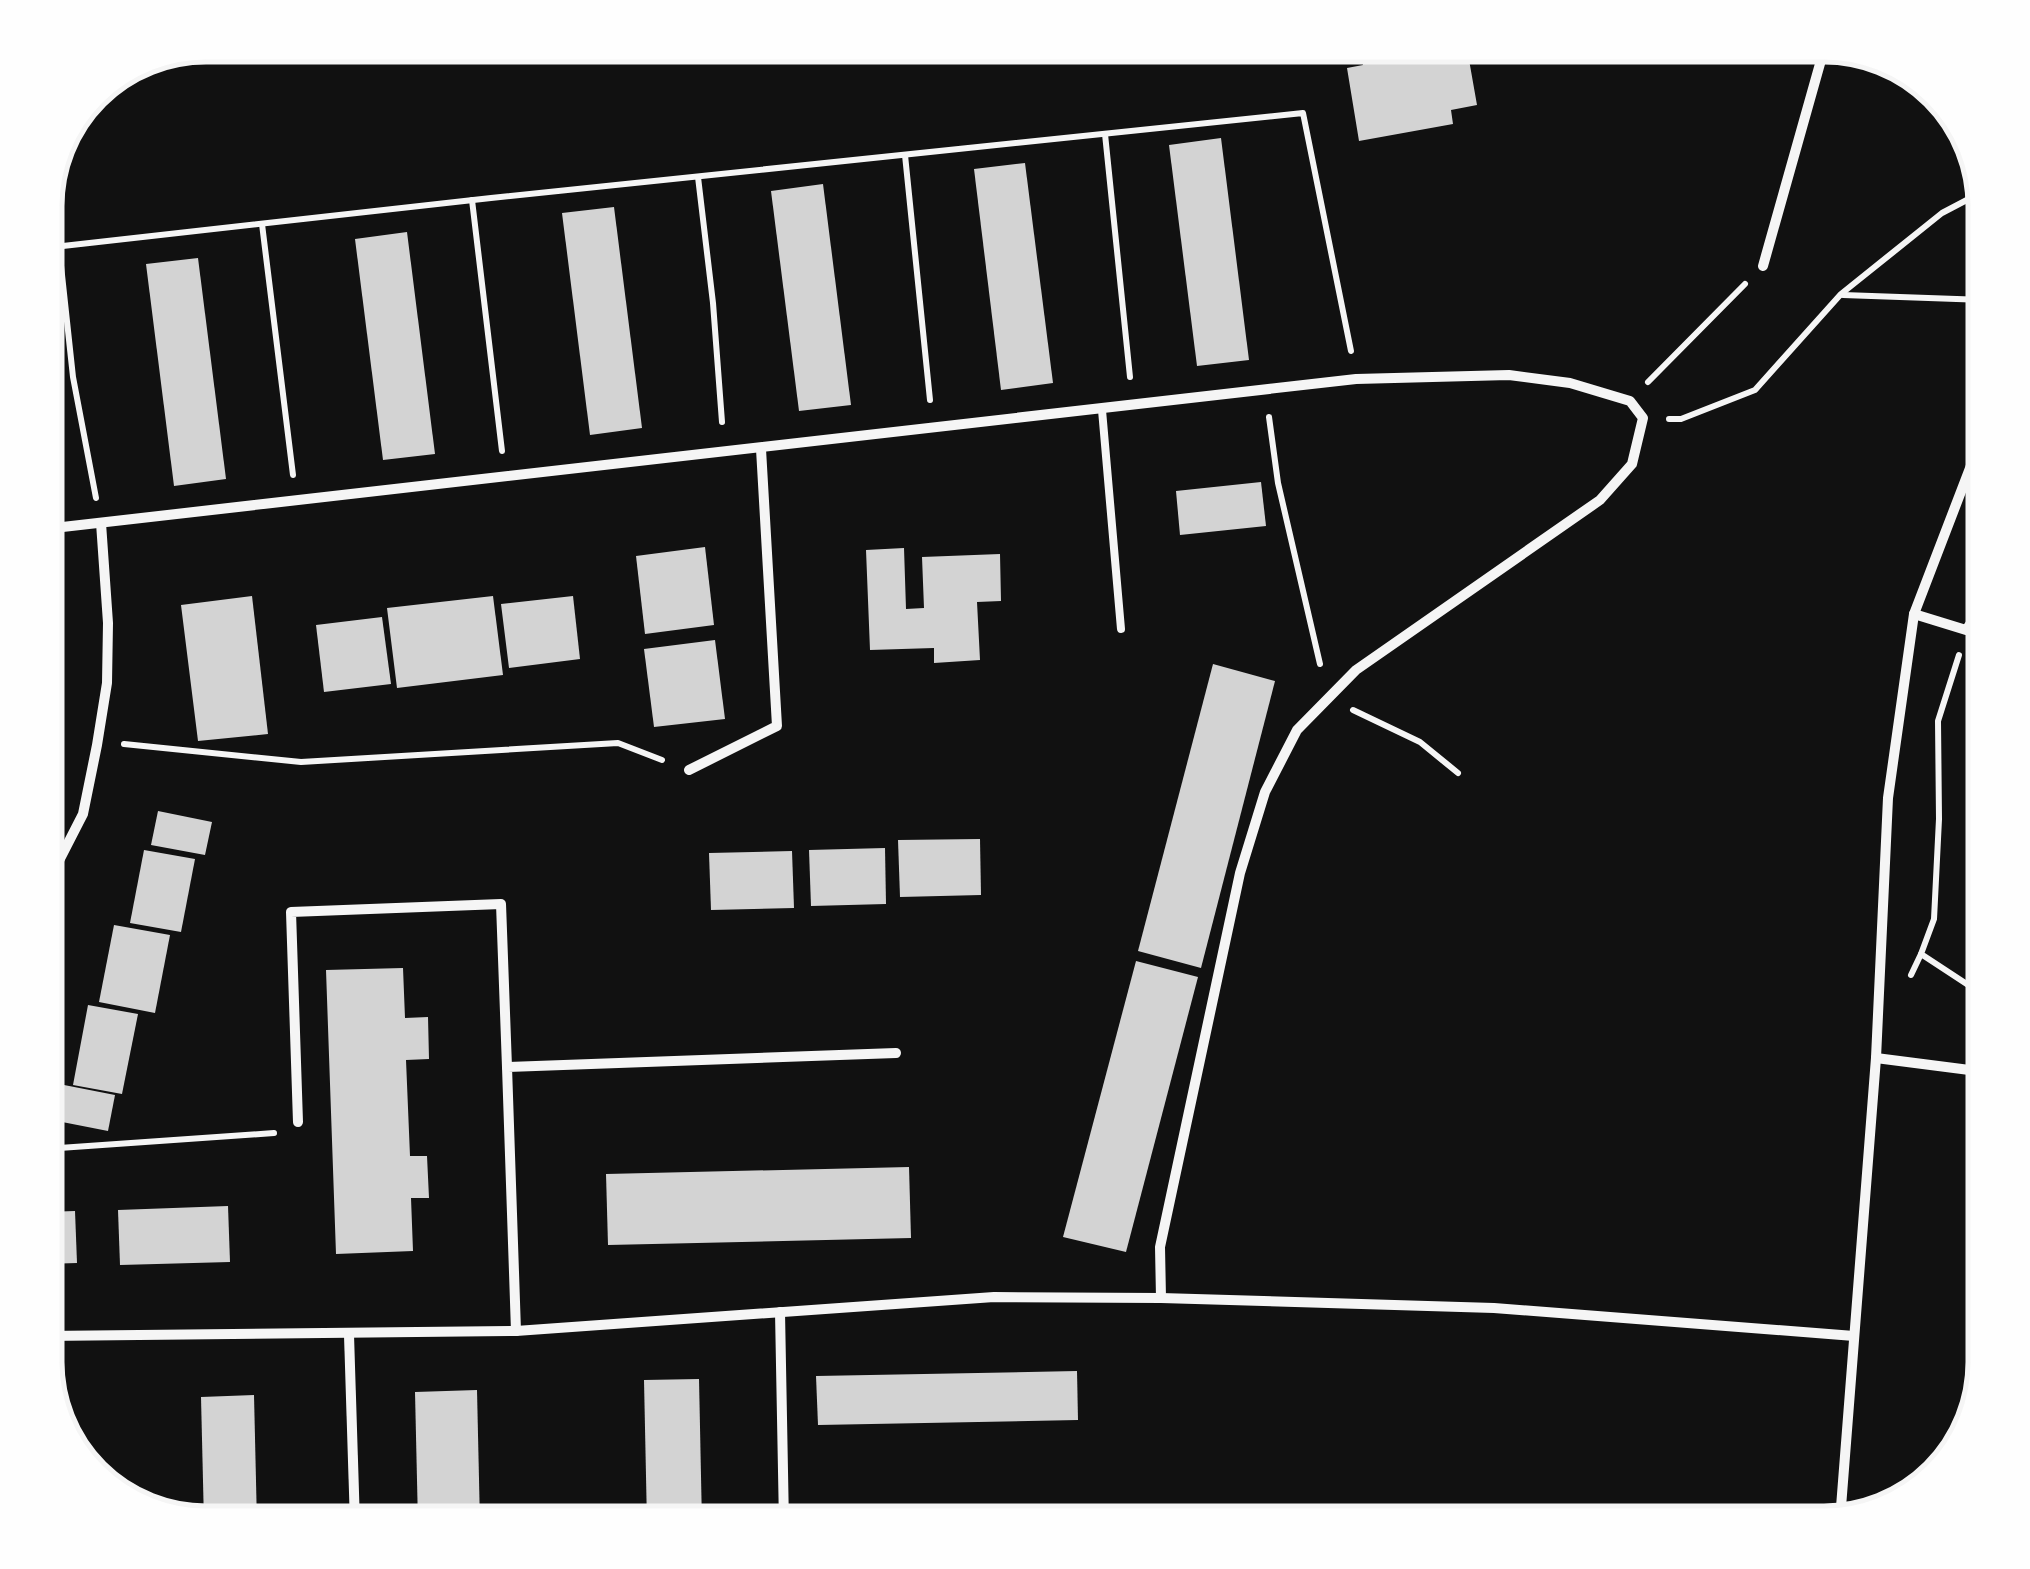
<svg xmlns="http://www.w3.org/2000/svg" width="2030" height="1569" viewBox="0 0 2030 1569" font-family="Arial,sans-serif">
<style>
.building{fill:#d3d3d3}
.lines{fill:none;stroke-linecap:round;stroke-linejoin:round}
.path{stroke:#f5f5f5;stroke-width:6}
.service{stroke:#f5f5f5;stroke-width:8}
.minor{stroke:#f5f5f5;stroke-width:10}
.rim{fill:none;stroke:#f5f5f5;stroke-width:5}
</style>
<rect width="100%" height="100%" fill="#111"/>
<g class="building">
<path d="M 1359,45 L 1420,45 L 1422,54 L 1440,51 L 1442,59 L 1468,54 L 1477,105 L 1451,110 L 1453,124 L 1359,141 L 1347,68 L 1363,65 Z"/>
<path d="M 1590,45 L 1644,45 L 1597,63 Z"/>
<path d="M 1221,138 L 1249,360 L 1197,366 L 1169,145 Z"/>
<path d="M 1025,163 L 1053,383 L 1001,390 L 974,169 Z"/>
<path d="M 823,184 L 851,405 L 799,411 L 771,191 Z"/>
<path d="M 614,207 L 642,428 L 590,435 L 562,213 Z"/>
<path d="M 407,232 L 435,454 L 383,460 L 355,239 Z"/>
<path d="M 198,258 L 226,479 L 174,486 L 146,264 Z"/>
<path d="M 1261,482 L 1266,526 L 1180,535 L 1176,491 Z"/>
<path d="M 705,547 L 714,625 L 645,634 L 636,556 Z"/>
<path d="M 904,548 L 906,609 L 924,608 L 922,557 L 1000,554 L 1001,601 L 977,602 L 980,660 L 934,663 L 934,648 L 870,650 L 866,550 Z"/>
<path d="M 252,596 L 268,734 L 198,741 L 181,605 Z"/>
<path d="M 493,596 L 503,675 L 397,688 L 387,608 Z"/>
<path d="M 573,596 L 580,659 L 509,668 L 501,604 Z"/>
<path d="M 382,617 L 391,684 L 324,692 L 316,625 Z"/>
<rect x="45" y="626" width="4" height="52"/>
<path d="M 715,640 L 725,719 L 654,727 L 644,649 Z"/>
<path d="M 1213,664 L 1275,681 L 1201,968 L 1138,951 Z"/>
<path d="M 158,811 L 212,822 L 205,855 L 151,845 Z"/>
<path d="M 980,839 L 981,895 L 900,897 L 898,840 Z"/>
<path d="M 885,848 L 886,904 L 811,906 L 809,850 Z"/>
<path d="M 144,850 L 195,859 L 181,932 L 130,923 Z"/>
<path d="M 792,851 L 794,908 L 711,910 L 709,853 Z"/>
<path d="M 114,925 L 170,935 L 155,1013 L 99,1002 Z"/>
<path d="M 1136,961 L 1198,977 L 1126,1252 L 1063,1237 Z"/>
<path d="M 403,968 L 405,1018 L 428,1017 L 429,1059 L 406,1060 L 410,1156 L 427,1156 L 429,1198 L 411,1198 L 413,1251 L 336,1254 L 326,970 Z"/>
<path d="M 88,1005 L 138,1014 L 122,1094 L 73,1085 Z"/>
<path d="M 59,1084 L 115,1095 L 108,1131 L 52,1120 Z"/>
<path d="M 909,1167 L 911,1238 L 608,1245 L 606,1174 Z"/>
<path d="M 228,1206 L 230,1262 L 120,1265 L 118,1210 Z"/>
<path d="M 75,1211 L 77,1263 L 45,1264 L 45,1212 Z"/>
<path d="M 1077,1371 L 1078,1420 L 818,1425 L 816,1376 Z"/>
<path d="M 699,1379 L 702,1524 L 647,1524 L 644,1380 Z"/>
<path d="M 477,1390 L 480,1524 L 418,1524 L 415,1392 Z"/>
<path d="M 254,1395 L 257,1524 L 204,1523 L 201,1397 Z"/>
</g>
<g class="lines">
<g class="path">
<path d="M 1105,134 L 1130,377"/>
<path d="M 905,155 L 930,400"/>
<path d="M 698,177 L 713,303 L 722,422"/>
<path d="M 472,200 L 502,451"/>
<path d="M 262,224 L 293,475"/>
<path d="M 59,247 L 73,377 L 96,498"/>
<path d="M 45,248 L 491,198 L 1303,113 L 1351,351"/>
<path d="M 1843,295 L 1985,300"/>
<path d="M 1648,382 L 1745,284"/>
<path d="M 1269,417 L 1278,483 L 1320,664"/>
<path d="M 1669,419 L 1681,419 L 1755,390 L 1841,294 L 1942,213 L 1982,192"/>
<path d="M 1959,655 L 1938,721 L 1939,819 L 1934,919 L 1921,954 L 1985,996"/>
<path d="M 1353,710 L 1420,742 L 1458,773"/>
<path d="M 124,744 L 301,762 L 618,743 L 662,760"/>
<path d="M 1911,975 L 1921,954"/>
<path d="M 45,1149 L 274,1133"/>
</g>
<path class="service" d="M 1102,410 L 1121,629"/>
<g class="minor">
<path d="M 1763,266 L 1825,46"/>
<path d="M 45,529 L 1356,379 L 1509,375 L 1570,383 L 1630,401 L 1643,418 L 1632,464 L 1600,500 L 1356,670 L 1297,730 L 1265,792 L 1240,873 L 1160,1247 L 1161,1298"/>
<path d="M 1914,614 L 1966,630 L 1985,604"/>
<path d="M 689,770 L 777,726 L 761,449"/>
<path d="M 45,888 L 83,814 L 97,745 L 107,683 L 108,623 L 101,523"/>
<path d="M 1876,1058 L 1985,1072"/>
<path d="M 298,1122 L 291,912 L 501,904 L 507,1067"/>
<path d="M 780,1312 L 784,1524"/>
<path d="M 516,1331 L 507,1067 L 896,1053"/>
<path d="M 349,1335 L 355,1524"/>
<path d="M 45,1336 L 516,1331 L 994,1297 L 1161,1298 L 1494,1308 L 1854,1336"/>
<path d="M 1840,1520 L 1876,1058 L 1888,798 L 1914,614 L 1985,429"/>
</g>
</g>
<path d="M0 0H2030V1569H0ZM206 62H1824A144 144 0 0 1 1968 206V1362A144 144 0 0 1 1824 1506H206A144 144 0 0 1 62 1362V206A144 144 0 0 1 206 62Z" fill="#fefefe" fill-rule="evenodd"/>
<path class="rim" d="M206 62H1824A144 144 0 0 1 1968 206V1362A144 144 0 0 1 1824 1506H206A144 144 0 0 1 62 1362V206A144 144 0 0 1 206 62Z"/>
</svg>
